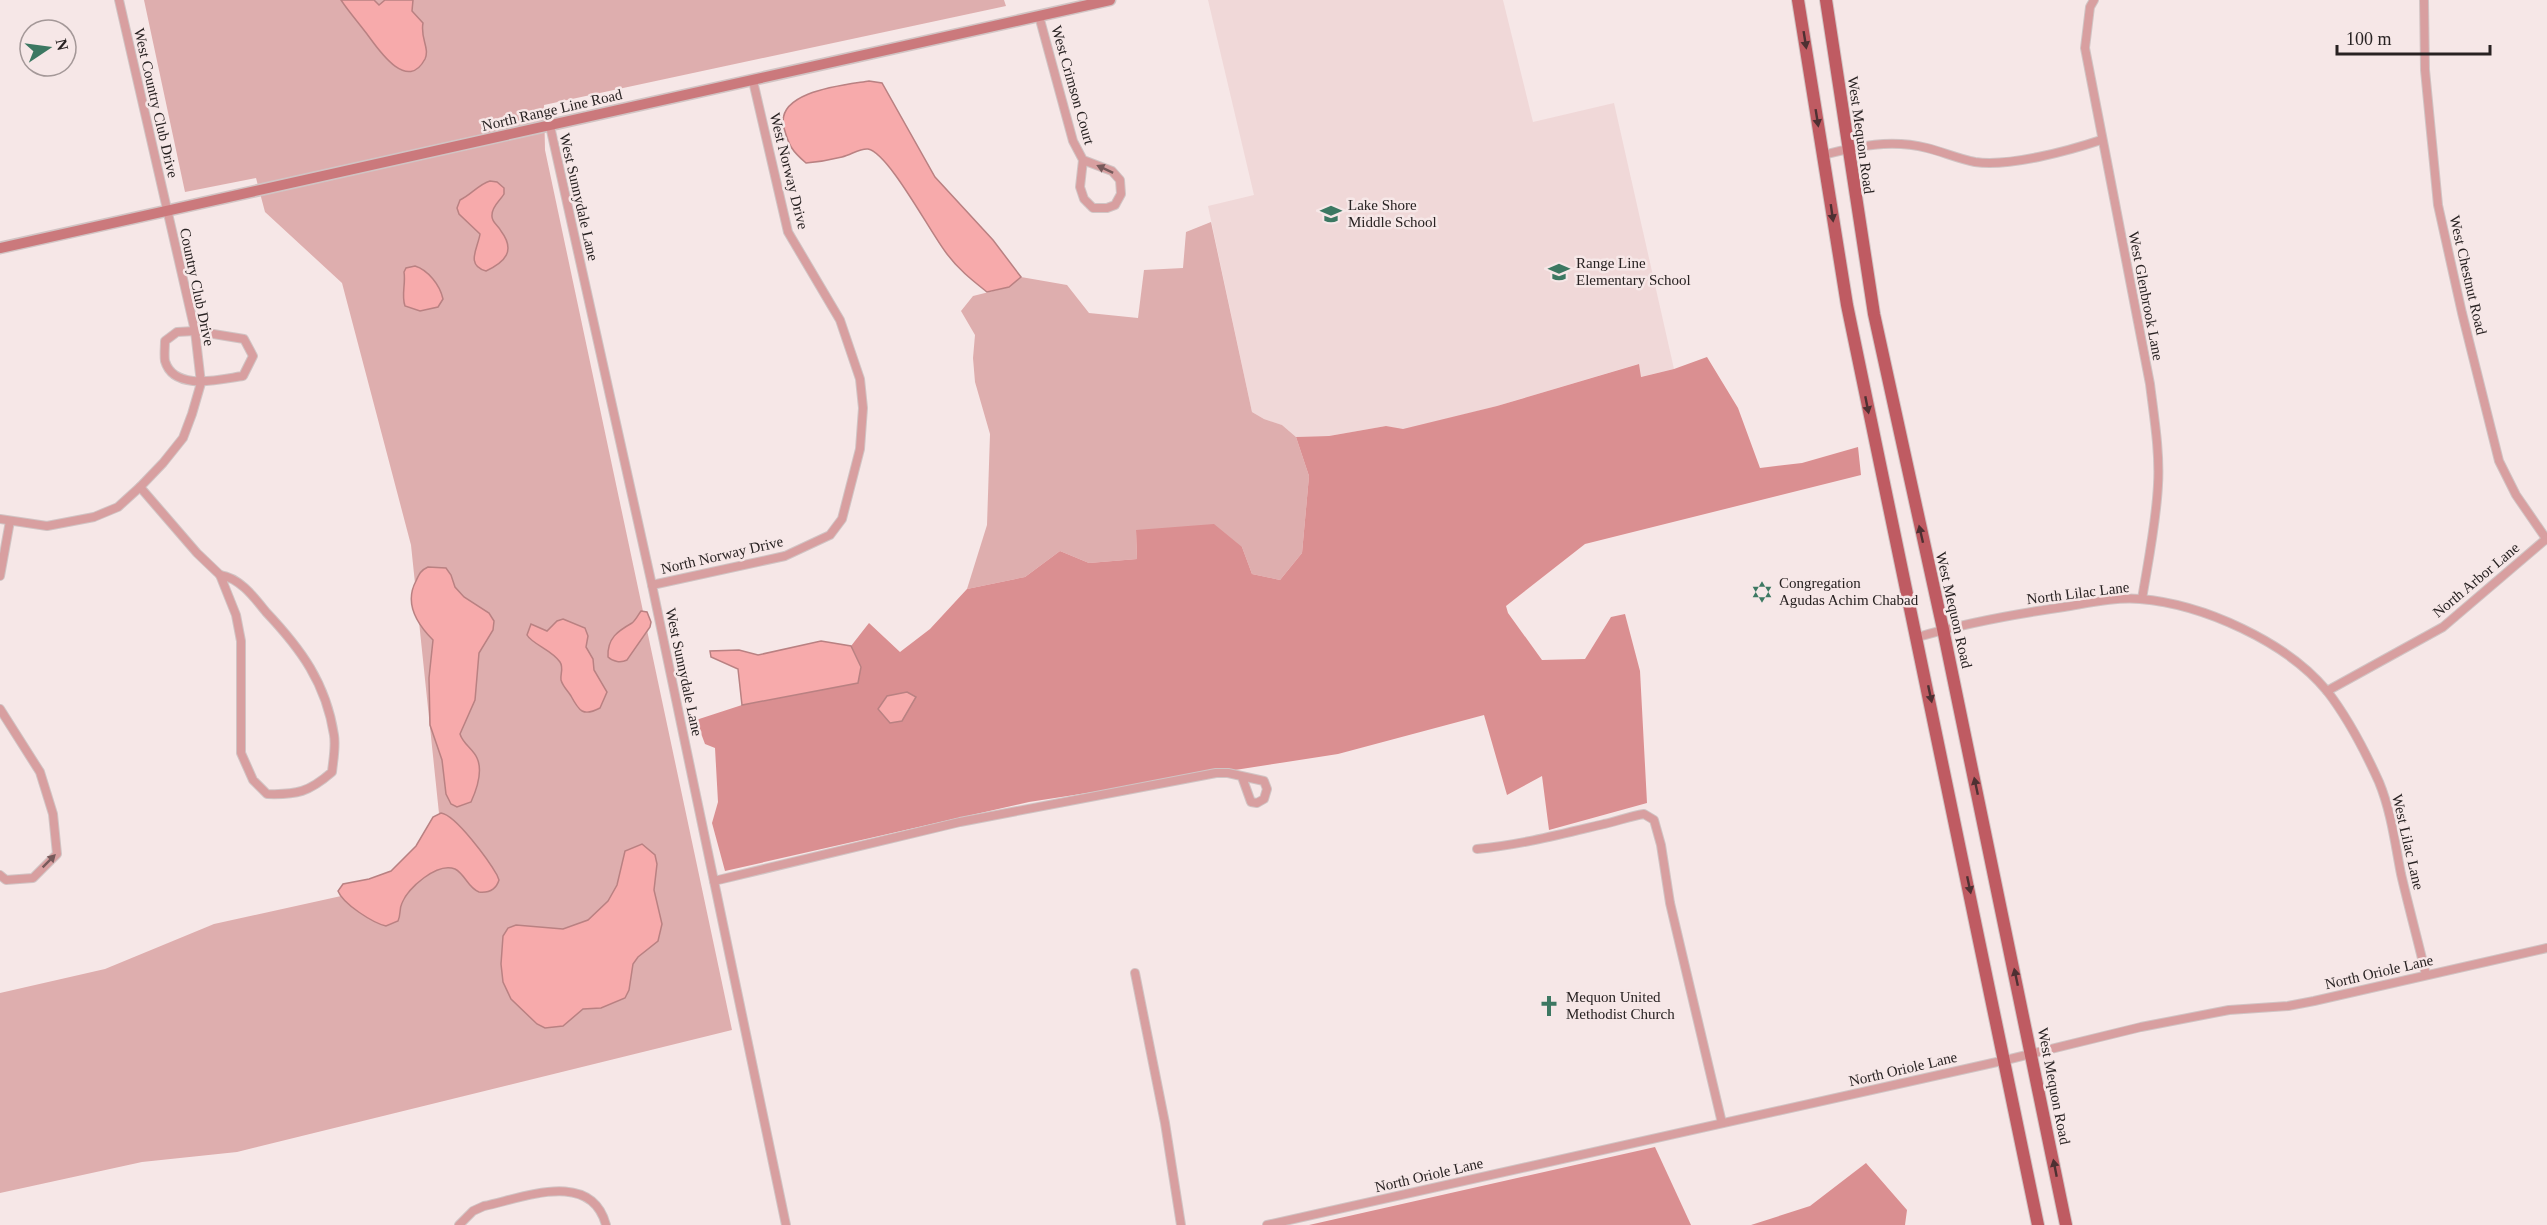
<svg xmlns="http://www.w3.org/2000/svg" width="2547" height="1225" viewBox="0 0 2547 1225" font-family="'Times New Roman',serif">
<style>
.built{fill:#f0d8d8}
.green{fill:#deaeae}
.forest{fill:#da8f91}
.water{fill:#f7aaab;stroke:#b98182;stroke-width:1.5}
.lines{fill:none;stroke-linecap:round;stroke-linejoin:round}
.street-casing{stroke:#d1c4c4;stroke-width:10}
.secondary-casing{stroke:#d1c4c4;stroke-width:13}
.primary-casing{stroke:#d1c4c4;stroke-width:14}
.street{stroke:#d89fa0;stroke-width:8}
.secondary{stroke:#cb797c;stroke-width:10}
.primary{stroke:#bf5b62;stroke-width:12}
.oneway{fill:#4e3032}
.oneway2{fill:#775a5b}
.labels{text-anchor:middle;stroke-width:5;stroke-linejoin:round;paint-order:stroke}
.street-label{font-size:15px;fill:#282222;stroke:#f6e7e7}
.poi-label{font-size:15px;fill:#282222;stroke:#f6e7e7;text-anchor:start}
</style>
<rect width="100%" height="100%" fill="#f6e7e7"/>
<path class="built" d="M 1208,0 L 1503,0 L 1533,122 L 1614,103 L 1674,369 L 1640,377 L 1638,364 L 1497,406 L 1403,430 L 1386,426 L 1329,436 L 1296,437 L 1282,425 L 1264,419 L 1252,412 L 1208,206 L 1254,195 Z"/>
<g class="green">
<path d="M 144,0 L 1004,0 L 1006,6 L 544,105 L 545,150 L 732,1030 L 237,1152 L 142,1162 L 0,1193 L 0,993 L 105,969 L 214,924 L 382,887 L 440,823 L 411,545 L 342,283 L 265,212 L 256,178 L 185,192 Z"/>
<path d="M 1211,222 L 1252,412 L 1264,419 L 1282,425 L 1296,437 L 1309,476 L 1302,553 L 1280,580 L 1252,574 L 1242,547 L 1136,530 L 1137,559 L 1089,563 L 1060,551 L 1025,577 L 967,589 L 987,525 L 990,434 L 975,382 L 973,358 L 975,335 L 961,311 L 973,296 L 1009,287 L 1021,277 L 1067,285 L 1089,313 L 1138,318 L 1144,270 L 1183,268 L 1186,232 Z"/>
</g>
<g class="forest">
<path d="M 1707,357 L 1738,408 L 1760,468 L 1802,463 L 1858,447 L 1861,475 L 1585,544 L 1506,606 L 1508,613 L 1542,660 L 1585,659 L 1611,617 L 1625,614 L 1640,671 L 1647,803 L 1549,830 L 1542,776 L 1507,795 L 1484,715 L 1338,754 L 1029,802 L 725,871 L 712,823 L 718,802 L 715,748 L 705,744 L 696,720 L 742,705 L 858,683 L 861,667 L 851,646 L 869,623 L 900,652 L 930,629 L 967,589 L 1025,577 L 1060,551 L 1089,563 L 1137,559 L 1136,530 L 1214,524 L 1242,547 L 1252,574 L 1280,580 L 1302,553 L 1309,476 L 1296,437 L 1329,436 L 1386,426 L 1403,429 L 1497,406 L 1639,364 L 1641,377 L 1674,369 Z"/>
<path d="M 1655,1147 L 1691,1225 L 1309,1225 Z"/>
<path d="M 1866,1163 L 1907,1210 L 1905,1225 L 1751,1225 L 1810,1206 Z"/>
</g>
<g class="water">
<path d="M 341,0 L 374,0 L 379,5 L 385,0 L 413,0 L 412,11 L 423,23 C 420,38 430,48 425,59 C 407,93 378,49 367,34 C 358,22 349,12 341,0 Z"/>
<path d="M 869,81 L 882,83 L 935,177 L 993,240 L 1021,277 L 1009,287 L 987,292 C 972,280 959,270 947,254 C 931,234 889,153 868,149 C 860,148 851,155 842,157 C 830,160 818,162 806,163 C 792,151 789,146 784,128 C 774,91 845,85 869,81 Z"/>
<path d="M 490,181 L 497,182 L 504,188 L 504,194 C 500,201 492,206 492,215 C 491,222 498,225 501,231 C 516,251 505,262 486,271 C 465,265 478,248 480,234 L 459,214 L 457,208 L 460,200 C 471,195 479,184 490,181 Z"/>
<path d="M 415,266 C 428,270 440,285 443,299 L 438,307 L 420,311 L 405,306 C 401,295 406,284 404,272 L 406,268 Z"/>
<path d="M 428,567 L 446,568 L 451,575 L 455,587 L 464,597 L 489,613 L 494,621 L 493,630 L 479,653 L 475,700 L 460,734 C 463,744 473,749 477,758 C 483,771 476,791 471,802 L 457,807 L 451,804 L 446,794 L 442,760 L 430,725 L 429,678 L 433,640 C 417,624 404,603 416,581 C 419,574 421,570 428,567 Z"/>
<path d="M 641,611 L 647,612 L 651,622 L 650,627 L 627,660 C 621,663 613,662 608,657 C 607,638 618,631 632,623 C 636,620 638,615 641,611 Z"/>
<path d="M 563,619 L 585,628 L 588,636 L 586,647 L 593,659 L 594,670 L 607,692 L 600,708 C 583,717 579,711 571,696 C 568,691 563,687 561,680 C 560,674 564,668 560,662 C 552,650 532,644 527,635 L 531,624 L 547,631 L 557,621 Z"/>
<path d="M 821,641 L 851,646 L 861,667 L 858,683 L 742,705 L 738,669 L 711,657 L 710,651 L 739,650 L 758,655 Z"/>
<path d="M 907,692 L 916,697 L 902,721 L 890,723 L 878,709 L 887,696 Z"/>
<path d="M 441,813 C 456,815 489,861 497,875 L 499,880 C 496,890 489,893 479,892 C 468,888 465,874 455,869 C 437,862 408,888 402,903 C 399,909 401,915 398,921 L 386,926 C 373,923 343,904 338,891 L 343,884 L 369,879 L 391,871 L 416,846 L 433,817 Z"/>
<path d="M 642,844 L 655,855 L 657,864 L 654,890 L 662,924 L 658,941 L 638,957 L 633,964 L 629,990 L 625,998 L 601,1008 L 583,1009 L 563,1026 L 545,1028 L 537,1024 L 511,999 L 503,982 L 501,964 L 503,936 L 508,928 L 516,925 L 563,929 L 588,920 L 608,901 L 617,885 L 625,851 Z"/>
</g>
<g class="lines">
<defs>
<g id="street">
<path d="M 2094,0 L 2090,7 L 2085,48 L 2150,384 C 2154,417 2160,452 2158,485 C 2156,524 2148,562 2142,599"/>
<path d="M 2424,0 L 2425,70 L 2438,205 L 2462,313 L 2499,461 L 2516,495 L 2547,540"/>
<path d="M 1039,16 L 1073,141 L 1083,160 L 1080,187 L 1084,199 L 1093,208 L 1107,208 L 1115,205 L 1121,194 L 1120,180 L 1112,171 L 1083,160"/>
<path d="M 550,126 L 652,585 L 786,1225"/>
<path d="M 1823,155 C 1858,146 1891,139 1927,148 C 1943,152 1959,159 1975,162 C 2009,167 2068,151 2101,140"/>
<path d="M 195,331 L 244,339 L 253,356 L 243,376 C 221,379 174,392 165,361 C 164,355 165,347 165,341 L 177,332 Z"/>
<path d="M 140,487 L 197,553 L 220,575"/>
<path d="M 0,519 L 47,526 L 94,517 L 118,507 L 140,487 L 163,463 L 183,438 L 192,414 L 201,383 L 195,331 L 119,0"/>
<path d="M 220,575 C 240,578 254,597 266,612 C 301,649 326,683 334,735 C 336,747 333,761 332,772 C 309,792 297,795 267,794 L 253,780 L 241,753 L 241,641 L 236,615 Z"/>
<path d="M 0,576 L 10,521"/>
<path d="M 652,585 L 785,556 L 830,535 L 842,519 L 860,449 L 863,408 L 860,379 L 840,320 L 788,232 L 753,81"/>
<path d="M 1918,637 C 1965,623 2015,614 2064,607 C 2089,603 2115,597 2140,599 C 2203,604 2287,642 2327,691 C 2348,718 2365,751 2379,782 C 2391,811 2395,843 2401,874 C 2409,908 2418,941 2426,975"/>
<path d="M 2327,691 L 2443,627 L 2546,539"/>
<path d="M 0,709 L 40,772 L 53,814 L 57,854 L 33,878 L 6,880 L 0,875"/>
<path d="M 1477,849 C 1520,845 1562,834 1604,824 C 1618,821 1630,816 1644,814 L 1654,820 L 1661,845 L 1670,903 L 1722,1123"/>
<path d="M 714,881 L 960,822 L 1216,773 L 1228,773 L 1264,781 L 1267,789 L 1264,799 L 1257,803 L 1251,802 L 1242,777"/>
<path d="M 1135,973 L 1165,1123 L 1181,1225"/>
<path d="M 459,1225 L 473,1211 L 484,1206 C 523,1198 591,1169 606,1225"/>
<path d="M 1267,1225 L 2006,1060 L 2141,1027 L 2229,1010 L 2288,1006 L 2314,1001 L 2547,948"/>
</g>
<path id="secondary" d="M 0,248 L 1110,0"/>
<g id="primary">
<path d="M 1798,0 L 1847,305 L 2038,1225"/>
<path d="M 1826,0 L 1874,314 L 1943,629 L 2066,1225"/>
</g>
</defs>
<use href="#street" class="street-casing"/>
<use href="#secondary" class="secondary-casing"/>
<use href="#primary" class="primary-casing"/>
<use href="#street" class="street"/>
<use href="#secondary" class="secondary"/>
<use href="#primary" class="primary"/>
</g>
<defs><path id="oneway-solid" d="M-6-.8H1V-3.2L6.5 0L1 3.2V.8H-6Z" transform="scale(1.5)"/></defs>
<g class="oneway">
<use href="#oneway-solid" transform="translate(1805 40) rotate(81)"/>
<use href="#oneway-solid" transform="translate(1817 118) rotate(81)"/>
<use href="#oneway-solid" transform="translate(1832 213) rotate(82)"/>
<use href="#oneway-solid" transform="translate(1867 405) rotate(79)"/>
<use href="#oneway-solid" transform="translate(1921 534) rotate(-103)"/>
<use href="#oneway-solid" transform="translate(1930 694) rotate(78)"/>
<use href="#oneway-solid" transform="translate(1976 786) rotate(-102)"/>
<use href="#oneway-solid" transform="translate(1969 885) rotate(78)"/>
<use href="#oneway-solid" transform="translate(2016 977) rotate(-102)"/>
<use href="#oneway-solid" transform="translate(2055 1168) rotate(-101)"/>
</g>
<g class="oneway2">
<use href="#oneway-solid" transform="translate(1105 169) rotate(-155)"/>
<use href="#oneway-solid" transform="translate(49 861) rotate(-45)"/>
</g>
<defs>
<symbol id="school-bare" viewBox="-9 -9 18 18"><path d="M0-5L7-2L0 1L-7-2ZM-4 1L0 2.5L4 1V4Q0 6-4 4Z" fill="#3c7862" stroke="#f6e7e7" stroke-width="2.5" paint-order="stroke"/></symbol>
<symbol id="synagogue-bare" viewBox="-9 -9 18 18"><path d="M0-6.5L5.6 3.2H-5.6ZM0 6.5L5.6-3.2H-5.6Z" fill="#3c7862" stroke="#f6e7e7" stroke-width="2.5" paint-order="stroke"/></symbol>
<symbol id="church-bare" viewBox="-9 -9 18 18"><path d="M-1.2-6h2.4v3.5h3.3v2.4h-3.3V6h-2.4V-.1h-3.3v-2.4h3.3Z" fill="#3c7862" stroke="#f6e7e7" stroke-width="2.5" paint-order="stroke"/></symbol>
</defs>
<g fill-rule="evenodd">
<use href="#school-bare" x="1316" y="199" width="30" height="30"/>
<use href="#school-bare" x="1544" y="257" width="30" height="30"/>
<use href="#synagogue-bare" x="1747" y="577" width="30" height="30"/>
<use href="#church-bare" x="1534" y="991" width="30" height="30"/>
</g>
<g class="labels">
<g class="street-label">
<text transform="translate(1073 85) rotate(74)" y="5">West Crimson Court</text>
<text transform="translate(156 103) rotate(77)" y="5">West Country Club Drive</text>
<text transform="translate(552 110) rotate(-13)" y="5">North Range Line Road</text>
<text transform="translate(1861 135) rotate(82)" y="5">West Mequon Road</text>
<text transform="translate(789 171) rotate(76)" y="5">West Norway Drive</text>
<text transform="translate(579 197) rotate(77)" y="5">West Sunnydale Lane</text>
<text transform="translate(2468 275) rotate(77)" y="5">West Chestnut Road</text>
<text transform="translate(197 287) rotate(78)" y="5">Country Club Drive</text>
<text transform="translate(2146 296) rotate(79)" y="5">West Glenbrook Lane</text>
<text transform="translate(722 555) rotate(-13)" y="5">North Norway Drive</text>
<text transform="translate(2476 580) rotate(-40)" y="5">North Arbor Lane</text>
<text transform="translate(2078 593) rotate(-7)" y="5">North Lilac Lane</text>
<text transform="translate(1954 610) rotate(77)" y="5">West Mequon Road</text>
<text transform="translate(684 672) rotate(78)" y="5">West Sunnydale Lane</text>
<text transform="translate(2408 842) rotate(77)" y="5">West Lilac Lane</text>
<text transform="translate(2379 972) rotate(-13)" y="5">North Oriole Lane</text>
<text transform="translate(1903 1069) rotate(-13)" y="5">North Oriole Lane</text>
<text transform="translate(2054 1086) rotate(79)" y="5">West Mequon Road</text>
<text transform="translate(1429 1175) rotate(-13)" y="5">North Oriole Lane</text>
</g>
<g class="poi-label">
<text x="1348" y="210">Lake Shore<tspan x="1348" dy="17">Middle School</tspan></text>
<text x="1576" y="268">Range Line<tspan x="1576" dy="17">Elementary School</tspan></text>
<text x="1779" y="588">Congregation<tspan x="1779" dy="17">Agudas Achim Chabad</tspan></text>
<text x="1566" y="1002">Mequon United<tspan x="1566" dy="17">Methodist Church</tspan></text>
</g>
</g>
<g transform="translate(48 48) rotate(77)"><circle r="28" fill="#f6e7e7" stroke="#a49898" stroke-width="1.5"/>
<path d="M0-4.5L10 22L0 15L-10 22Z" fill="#3c7862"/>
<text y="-9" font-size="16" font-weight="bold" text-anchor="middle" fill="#282222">N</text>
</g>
<path d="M2337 45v9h153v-9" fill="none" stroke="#282222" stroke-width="3"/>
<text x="2346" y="45" font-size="18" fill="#282222" stroke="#f6e7e7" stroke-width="4.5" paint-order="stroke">100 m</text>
</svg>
